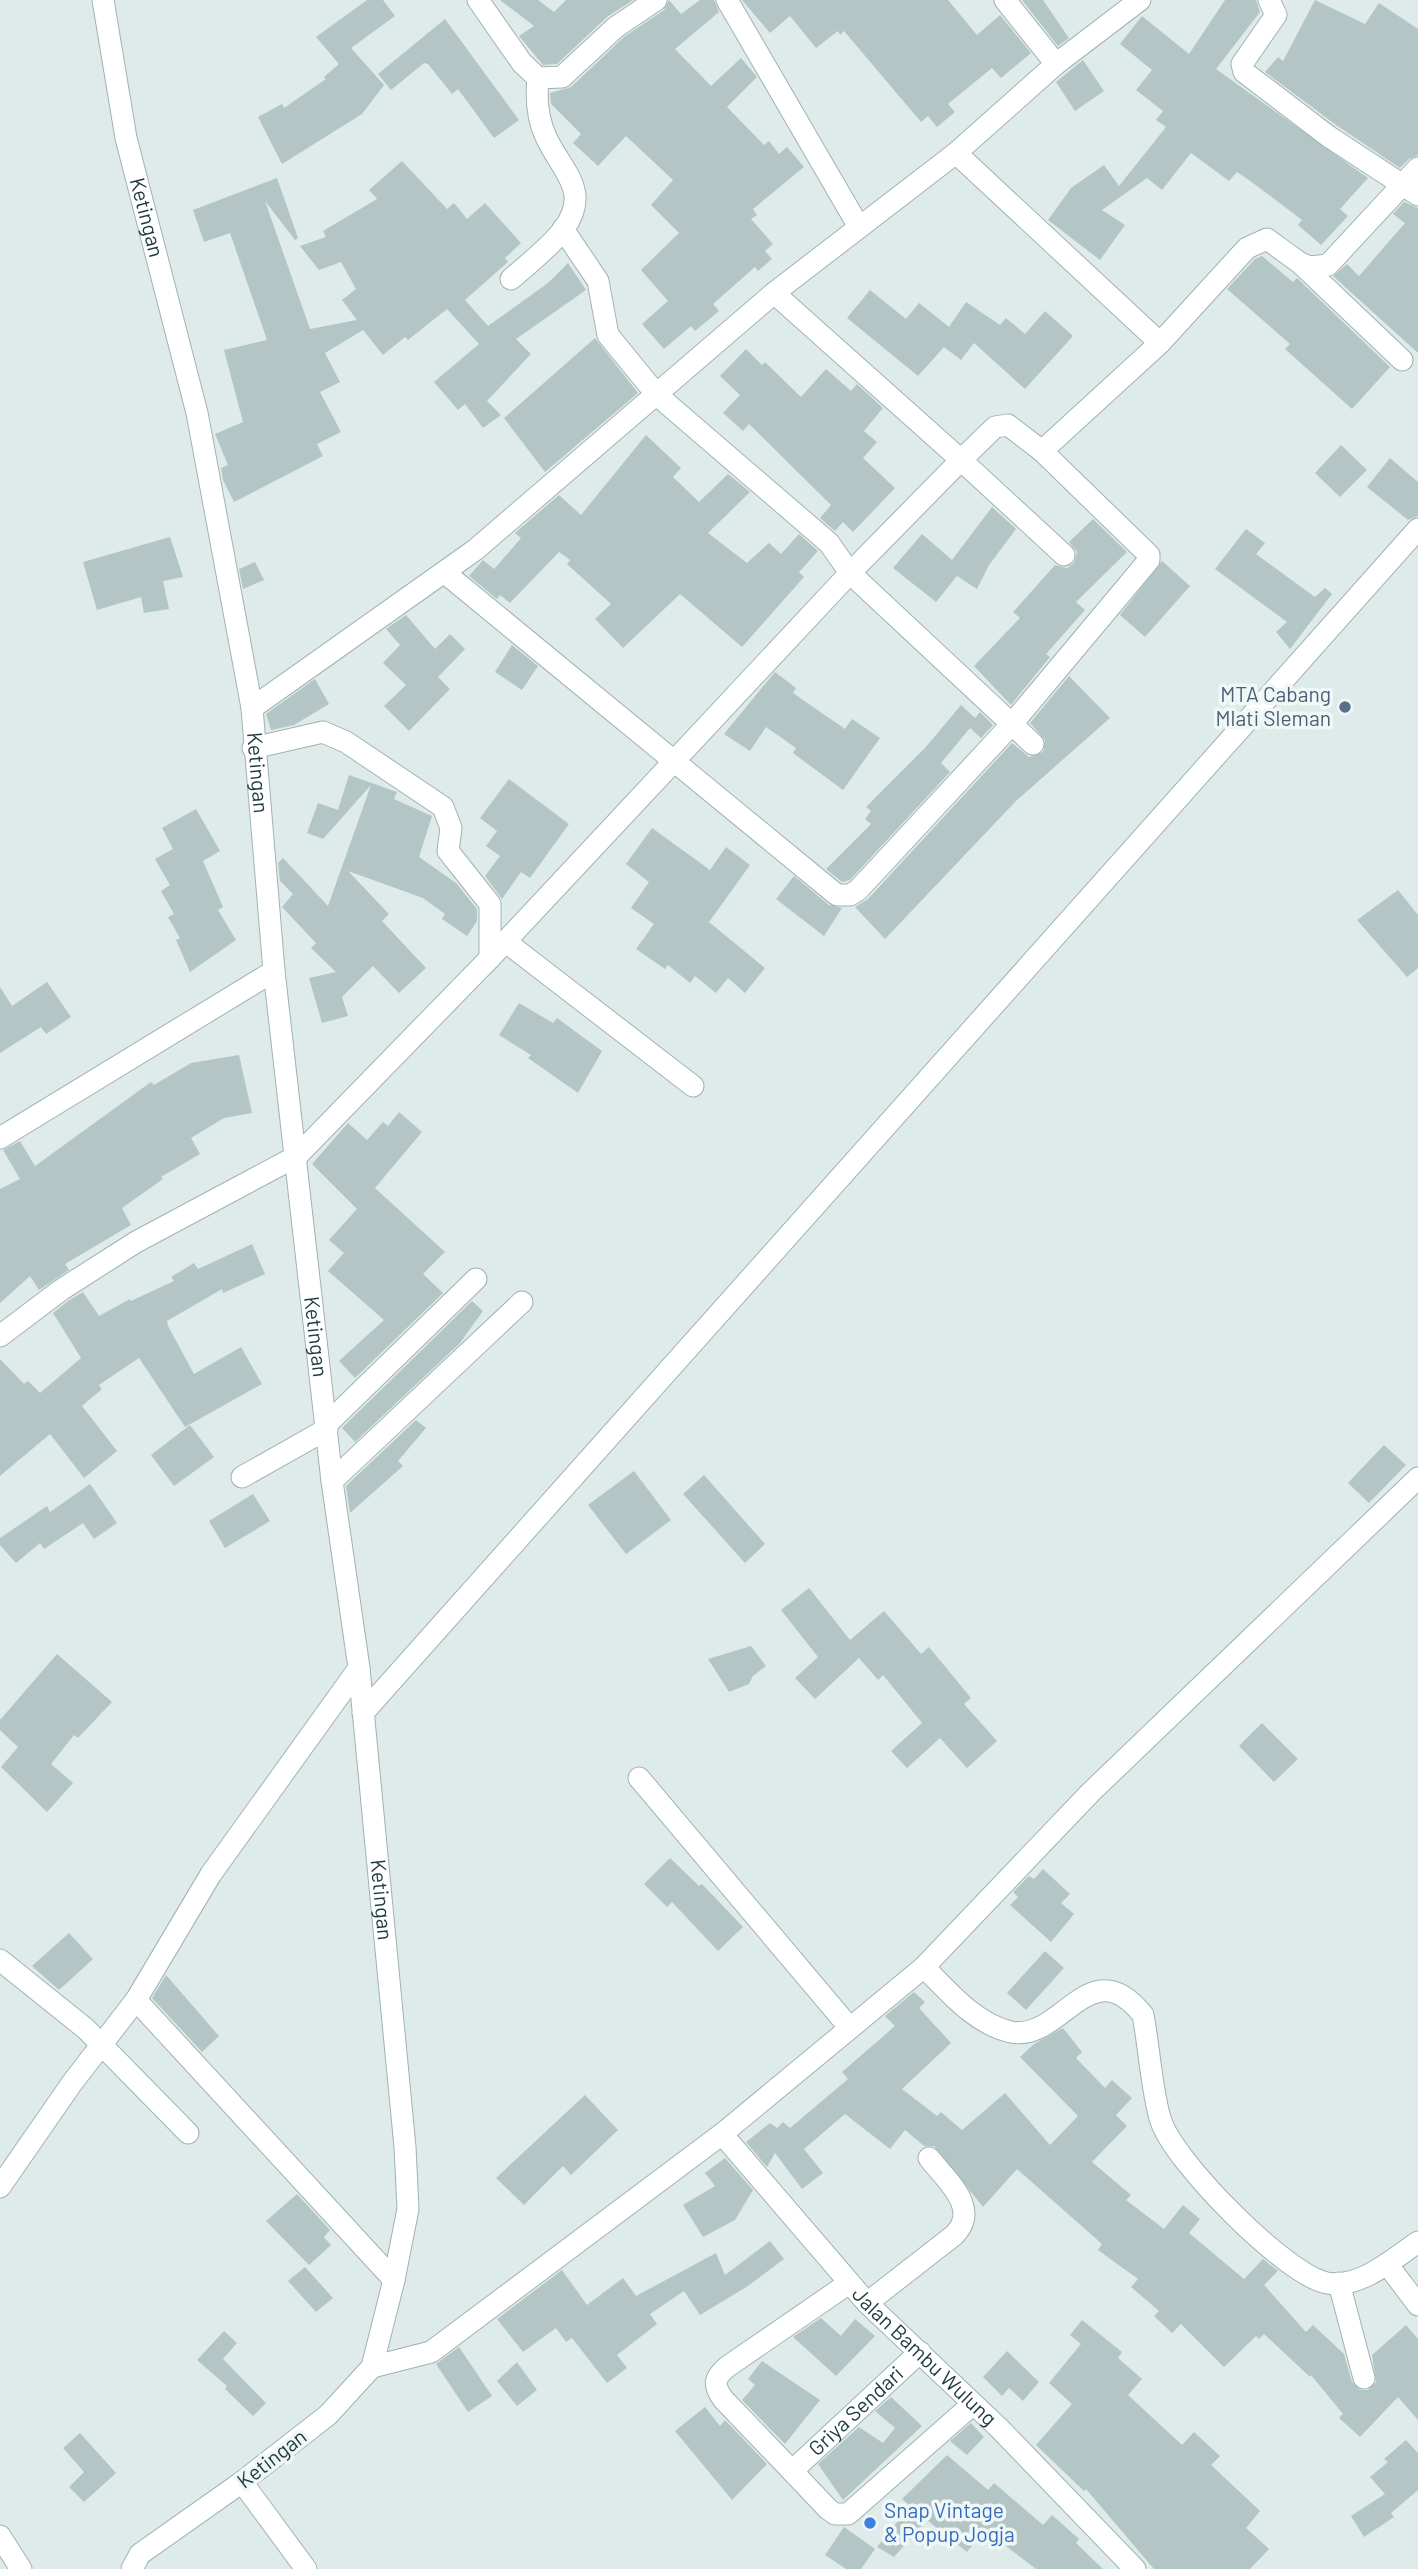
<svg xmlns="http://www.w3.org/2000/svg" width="1418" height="2569" viewBox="0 0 1418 2569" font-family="Barlow,sans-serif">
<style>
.building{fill:#b3c6c5}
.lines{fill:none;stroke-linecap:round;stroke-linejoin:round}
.minor-casing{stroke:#a1b2b3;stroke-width:23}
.tertiary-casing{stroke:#a1b2b3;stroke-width:23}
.minor{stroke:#fff;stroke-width:21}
.tertiary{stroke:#fff;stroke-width:21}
.service-dot{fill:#5c6f8a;stroke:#eff8f7;stroke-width:2.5}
.shop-dot{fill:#3f7fe0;stroke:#eff8f7;stroke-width:2.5}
.labels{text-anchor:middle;stroke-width:7;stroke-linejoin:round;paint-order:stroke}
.street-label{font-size:21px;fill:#1e3a3d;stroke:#eff8f7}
.service-label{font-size:21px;fill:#4e5e75;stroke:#eff8f7;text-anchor:end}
.shop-label{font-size:21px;fill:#366cbe;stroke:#eff8f7;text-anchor:start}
</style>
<rect width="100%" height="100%" fill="#deebea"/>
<g class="building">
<path d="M 367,0 L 383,0 L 395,16 L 351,48 L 384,85 L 362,114 L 282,164 L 258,117 L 282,104 L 284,108 L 326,79 L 324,77 L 339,64 L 316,37 Z"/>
<path d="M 500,0 L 538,0 L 554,12 L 566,0 L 633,0 L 607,17 L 557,64 L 543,65 L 519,36 L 534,26 Z"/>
<path d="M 669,0 L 681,14 L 700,0 L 714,0 L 719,12 L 675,49 L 711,86 L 741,58 L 757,77 L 727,107 L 764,145 L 769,141 L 779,154 L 787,147 L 804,167 L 753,209 L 757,215 L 751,219 L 773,244 L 765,251 L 772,259 L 758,271 L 755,267 L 713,304 L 719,311 L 695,331 L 691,326 L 664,349 L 642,324 L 668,301 L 641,270 L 679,233 L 651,205 L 673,180 L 626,136 L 598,166 L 573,143 L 581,134 L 551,104 L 550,93 L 571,87 L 624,37 L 664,10 Z"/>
<path d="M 742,0 L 948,0 L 977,35 L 1000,15 L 1031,53 L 1001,78 L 992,68 L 948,104 L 955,112 L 937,127 L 928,116 L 921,122 L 844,31 L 840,35 L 838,31 L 816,48 L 790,16 L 770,33 Z"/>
<path d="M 1022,0 L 1043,0 L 1069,38 L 1058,46 Z"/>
<path d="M 1225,0 L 1256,0 L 1260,12 L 1216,69 L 1368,178 L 1340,209 L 1348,216 L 1321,245 L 1298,225 L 1302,220 L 1253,183 L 1237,172 L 1229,181 L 1191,153 L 1162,190 L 1147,178 L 1102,210 L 1125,225 L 1100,260 L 1048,220 L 1071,188 L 1104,165 L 1119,186 L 1166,127 L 1156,120 L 1163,111 L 1136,90 L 1152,70 L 1120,44 L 1142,16 L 1189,54 Z"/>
<path d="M 1315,0 L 1365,24 L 1379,3 L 1418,29 L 1418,155 L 1409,159 L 1400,168 L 1336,125 L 1265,72 L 1278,57 L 1283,61 Z"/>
<path d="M 445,19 L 519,120 L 494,138 L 458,89 L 452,94 L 428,64 L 424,63 L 391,90 L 378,74 Z"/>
<path d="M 1083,60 L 1104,91 L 1075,111 L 1056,82 Z"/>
<path d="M 402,161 L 447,209 L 454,203 L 467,219 L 485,203 L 521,243 L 505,258 L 508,262 L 465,300 L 488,326 L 548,283 L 568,263 L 586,290 L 516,339 L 531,354 L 487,401 L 501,415 L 483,428 L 465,404 L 458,410 L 434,382 L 479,344 L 447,309 L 408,340 L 405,337 L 383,355 L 363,330 L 325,353 L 340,382 L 320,392 L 341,432 L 317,444 L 323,456 L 234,502 L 223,480 L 221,468 L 228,465 L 215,434 L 243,422 L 224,350 L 267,340 L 230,233 L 204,242 L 193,210 L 277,178 L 298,238 L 295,240 L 265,201 L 310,329 L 357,320 L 342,300 L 356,289 L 341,262 L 319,270 L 300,246 L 326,237 L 323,231 L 377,199 L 369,190 Z"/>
<path d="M 1404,202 L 1418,208 L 1418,353 L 1333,276 L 1347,264 L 1359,276 L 1405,223 L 1393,214 Z"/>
<path d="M 1262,256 L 1293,282 L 1297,278 L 1390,367 L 1352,409 L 1285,349 L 1290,344 L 1227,289 L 1255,259 Z"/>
<path d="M 870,290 L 906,319 L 919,303 L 949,327 L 966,302 L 1000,325 L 1006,318 L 1025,334 L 1045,311 L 1073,336 L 1025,389 L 974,343 L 961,360 L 944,347 L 918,376 L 847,318 Z"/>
<path d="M 595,338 L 638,393 L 545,472 L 504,418 Z"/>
<path d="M 746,349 L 762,365 L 765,362 L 801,397 L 826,369 L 851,391 L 857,384 L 883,408 L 864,431 L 877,442 L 863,458 L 895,488 L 853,532 L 843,522 L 835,531 L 820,518 L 831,505 L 749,424 L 743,431 L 723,413 L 740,395 L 720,376 Z"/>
<path d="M 646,435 L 681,468 L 673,477 L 699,502 L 728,474 L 750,492 L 708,533 L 747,563 L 769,543 L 781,554 L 799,534 L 818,551 L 799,572 L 804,577 L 742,647 L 680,594 L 623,648 L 595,619 L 611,604 L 567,564 L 570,560 L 559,552 L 510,603 L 500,595 L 497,599 L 469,576 L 483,560 L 494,569 L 521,538 L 515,533 L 559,495 L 581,515 Z"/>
<path d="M 1341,445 L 1367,470 L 1340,497 L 1315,473 Z"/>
<path d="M 1390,458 L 1418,482 L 1418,516 L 1408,520 L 1367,487 Z"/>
<path d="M 992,507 L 1016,529 L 989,565 L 977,589 L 957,576 L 936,602 L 893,568 L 922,534 L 952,560 Z"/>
<path d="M 1093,519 L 1127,552 L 1076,602 L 1085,610 L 1046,654 L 1050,657 L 1011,705 L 974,666 L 1020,618 L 1013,612 L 1055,565 L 1067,568 L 1074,563 L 1077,552 L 1069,542 Z"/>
<path d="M 1246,529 L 1265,543 L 1256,554 L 1315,597 L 1325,588 L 1332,594 L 1290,649 L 1276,632 L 1287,622 L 1215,569 Z"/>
<path d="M 170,537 L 183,577 L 163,581 L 169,609 L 144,613 L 141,597 L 97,610 L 83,562 Z"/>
<path d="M 1162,561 L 1190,586 L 1145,637 L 1120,615 Z"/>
<path d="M 255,562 L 264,580 L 243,589 L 239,569 Z"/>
<path d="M 406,615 L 435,649 L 450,634 L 465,649 L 438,677 L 450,689 L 409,731 L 384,706 L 406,685 L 383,663 L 400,645 L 386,629 Z"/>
<path d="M 512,645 L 538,666 L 522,690 L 495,672 Z"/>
<path d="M 775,672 L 796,688 L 793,693 L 845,729 L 852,719 L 880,738 L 843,790 L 793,753 L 796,748 L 766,727 L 750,751 L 724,734 Z"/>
<path d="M 1069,676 L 1110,718 L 1016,801 L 885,939 L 855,907 L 868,899 L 1012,743 L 1029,757 L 1043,752 L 1045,740 L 1030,723 Z"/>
<path d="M 315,679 L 329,704 L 294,725 L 271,730 L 266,714 Z"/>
<path d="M 961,705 L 975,718 L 980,712 L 993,725 L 981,738 L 970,728 L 941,763 L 950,772 L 850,880 L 842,882 L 826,869 L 871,824 L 865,819 L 871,811 L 866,807 L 925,748 Z"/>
<path d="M 349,775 L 397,792 L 394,799 L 432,816 L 419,857 L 456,883 L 477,909 L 477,921 L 467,936 L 442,919 L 445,914 L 423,898 L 348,871 L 389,914 L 382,921 L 426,968 L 399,993 L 373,966 L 342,997 L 348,1016 L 322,1023 L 309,978 L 336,972 L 311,948 L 316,943 L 282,907 L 293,894 L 280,881 L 278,863 L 283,858 L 328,906 L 371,785 L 323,839 L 307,833 L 318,803 L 338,810 Z"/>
<path d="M 509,779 L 569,824 L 530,878 L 521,872 L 502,899 L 485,876 L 500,856 L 486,846 L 497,831 L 480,818 Z"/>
<path d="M 196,809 L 220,851 L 203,861 L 223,907 L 218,910 L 236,940 L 190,972 L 176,940 L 180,938 L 168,917 L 174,914 L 161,891 L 170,885 L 155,859 L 173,849 L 162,828 Z"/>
<path d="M 652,828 L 710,870 L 726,847 L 750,865 L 709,922 L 765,968 L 745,993 L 728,978 L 716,993 L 695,976 L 690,983 L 668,965 L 665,969 L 636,949 L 654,924 L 631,908 L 649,882 L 626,864 Z"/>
<path d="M 794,876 L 829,905 L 842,908 L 824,936 L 776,899 Z"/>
<path d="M 1398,890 L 1418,915 L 1418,968 L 1407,977 L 1357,920 Z"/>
<path d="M 47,982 L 71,1017 L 46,1034 L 41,1027 L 0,1053 L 0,987 L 12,1006 Z"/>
<path d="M 519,1003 L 553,1023 L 557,1018 L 602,1051 L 578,1093 L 528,1058 L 531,1055 L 499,1035 Z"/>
<path d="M 239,1055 L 252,1113 L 224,1118 L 191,1138 L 200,1154 L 161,1177 L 163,1179 L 122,1208 L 131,1225 L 65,1264 L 69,1270 L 39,1290 L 30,1276 L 0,1303 L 0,1189 L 20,1179 L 3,1150 L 20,1141 L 35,1166 L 151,1082 L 154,1085 L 191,1063 Z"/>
<path d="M 399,1112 L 422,1132 L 375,1188 L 445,1252 L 423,1274 L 443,1293 L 355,1378 L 339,1361 L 384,1320 L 328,1271 L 344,1253 L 329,1240 L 357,1209 L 312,1164 L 348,1123 L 367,1140 L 383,1122 L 388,1126 Z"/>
<path d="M 252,1244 L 265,1274 L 223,1293 L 222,1289 L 167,1321 L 168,1326 L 194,1374 L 241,1347 L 262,1384 L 185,1427 L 139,1358 L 99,1385 L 102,1389 L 82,1406 L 117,1451 L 84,1478 L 50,1434 L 0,1476 L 0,1359 L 24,1384 L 28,1381 L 40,1393 L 81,1358 L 53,1313 L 68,1301 L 83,1292 L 99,1316 L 130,1299 L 131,1301 L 174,1281 L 171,1277 L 194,1263 L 198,1269 Z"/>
<path d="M 472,1301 L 483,1311 L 460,1343 L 355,1442 L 342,1428 Z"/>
<path d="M 416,1420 L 426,1428 L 398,1461 L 403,1466 L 350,1513 L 346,1486 Z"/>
<path d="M 190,1425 L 214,1457 L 174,1486 L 151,1455 Z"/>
<path d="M 1384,1445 L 1406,1465 L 1369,1503 L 1348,1483 Z"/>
<path d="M 634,1471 L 671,1520 L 626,1554 L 588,1505 Z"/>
<path d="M 704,1475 L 765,1544 L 745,1563 L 683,1494 Z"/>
<path d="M 90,1484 L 117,1523 L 94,1539 L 83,1523 L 44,1549 L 40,1543 L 16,1563 L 0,1545 L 0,1538 L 47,1506 L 50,1512 Z"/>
<path d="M 253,1494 L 270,1521 L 225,1548 L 209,1521 Z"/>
<path d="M 809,1588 L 850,1640 L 884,1611 L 921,1654 L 929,1647 L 971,1698 L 964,1704 L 997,1741 L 967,1768 L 940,1738 L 907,1768 L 891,1751 L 922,1723 L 883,1675 L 878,1680 L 859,1658 L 815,1699 L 795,1678 L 818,1657 L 781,1610 Z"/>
<path d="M 751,1646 L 766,1666 L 753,1676 L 749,1684 L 729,1692 L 708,1659 Z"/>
<path d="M 57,1654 L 112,1702 L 78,1738 L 74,1735 L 51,1764 L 73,1783 L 47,1812 L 1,1767 L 18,1747 L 0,1730 L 0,1720 Z"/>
<path d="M 1262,1723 L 1298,1759 L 1274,1782 L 1239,1746 Z"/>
<path d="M 670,1858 L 699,1886 L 702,1884 L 743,1927 L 718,1951 L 672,1902 L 667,1907 L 644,1884 Z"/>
<path d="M 1043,1869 L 1070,1894 L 1061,1903 L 1074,1914 L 1051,1942 L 1010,1905 L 1018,1897 L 1013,1892 L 1029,1876 L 1034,1879 Z"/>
<path d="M 69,1933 L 93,1959 L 59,1990 L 32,1966 Z"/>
<path d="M 1045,1951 L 1064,1968 L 1026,2010 L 1007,1993 Z"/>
<path d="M 166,1975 L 219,2036 L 202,2052 L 152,1998 Z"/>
<path d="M 914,1992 L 925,2002 L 919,2008 L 951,2043 L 902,2089 L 937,2116 L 941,2112 L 962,2130 L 1005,2093 L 1050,2145 L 1078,2116 L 1020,2057 L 1034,2044 L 1063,2028 L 1082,2052 L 1076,2058 L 1105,2088 L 1112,2080 L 1132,2098 L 1116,2115 L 1127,2126 L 1092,2162 L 1131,2195 L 1126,2200 L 1164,2229 L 1183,2205 L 1200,2219 L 1189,2233 L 1244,2279 L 1263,2259 L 1278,2271 L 1264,2285 L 1306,2332 L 1313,2325 L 1344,2354 L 1352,2382 L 1360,2390 L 1368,2390 L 1376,2382 L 1372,2355 L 1406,2325 L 1418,2339 L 1418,2420 L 1398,2397 L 1360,2437 L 1339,2418 L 1343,2414 L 1311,2375 L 1310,2377 L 1264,2334 L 1259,2339 L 1256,2336 L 1224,2367 L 1181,2324 L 1172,2333 L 1154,2316 L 1159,2311 L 1131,2287 L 1138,2279 L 1098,2250 L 1102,2244 L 1017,2169 L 983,2207 L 934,2146 L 924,2146 L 905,2130 L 890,2149 L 845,2114 L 804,2149 L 823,2173 L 802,2189 L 775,2153 L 767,2167 L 746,2142 L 770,2123 L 777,2128 L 783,2122 L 790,2128 L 848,2079 L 842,2072 L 895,2026 L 885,2016 Z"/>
<path d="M 585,2095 L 618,2130 L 571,2175 L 563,2166 L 524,2205 L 496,2178 Z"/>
<path d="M 725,2158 L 753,2190 L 735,2220 L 703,2237 L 683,2205 L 715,2186 L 705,2173 Z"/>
<path d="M 297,2194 L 330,2230 L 324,2237 L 331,2245 L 309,2265 L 266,2221 Z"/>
<path d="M 770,2241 L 784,2259 L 748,2286 L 700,2315 L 684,2291 L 650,2314 L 657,2324 L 617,2355 L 627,2368 L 607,2383 L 572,2338 L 566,2342 L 556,2328 L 523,2352 L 497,2319 L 562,2270 L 587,2305 L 623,2278 L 636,2296 L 716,2253 L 725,2275 Z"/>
<path d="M 305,2267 L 333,2298 L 316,2312 L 288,2281 Z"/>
<path d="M 821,2318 L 841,2336 L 855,2319 L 875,2336 L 836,2376 L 793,2337 Z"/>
<path d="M 1082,2320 L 1122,2352 L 1118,2358 L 1142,2379 L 1128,2395 L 1182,2445 L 1194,2432 L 1220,2456 L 1211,2465 L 1260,2511 L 1246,2528 L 1269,2549 L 1250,2569 L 1154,2569 L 1086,2489 L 1084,2491 L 1036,2445 L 1072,2404 L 1049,2383 L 1081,2344 L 1070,2335 Z"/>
<path d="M 224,2331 L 237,2343 L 223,2359 L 266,2403 L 253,2416 L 225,2389 L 227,2386 L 197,2360 Z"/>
<path d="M 459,2347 L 492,2396 L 468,2412 L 436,2364 Z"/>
<path d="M 1007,2351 L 1039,2382 L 1023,2401 L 1009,2388 L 1002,2396 L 983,2377 Z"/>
<path d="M 762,2361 L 820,2400 L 785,2444 L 742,2400 L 755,2385 L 748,2379 Z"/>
<path d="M 517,2362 L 537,2390 L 517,2406 L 497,2381 Z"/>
<path d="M 891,2397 L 922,2426 L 843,2500 L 818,2464 L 859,2427 L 883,2443 L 895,2428 L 875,2411 Z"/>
<path d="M 705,2407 L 720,2426 L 725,2420 L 767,2464 L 732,2500 L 675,2431 Z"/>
<path d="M 971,2423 L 984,2437 L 967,2455 L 950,2441 Z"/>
<path d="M 80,2433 L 116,2473 L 84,2502 L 69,2487 L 84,2472 L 63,2448 Z"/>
<path d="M 1406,2440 L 1418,2453 L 1418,2490 L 1391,2513 L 1394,2517 L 1364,2537 L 1351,2516 L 1385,2494 L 1370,2477 L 1388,2462 L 1384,2459 Z"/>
<path d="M 947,2455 L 988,2490 L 994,2483 L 1043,2525 L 1052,2515 L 1079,2539 L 1076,2543 L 1103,2569 L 1036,2569 L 985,2530 L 967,2552 L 927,2520 L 894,2557 L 877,2547 L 910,2506 L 902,2499 Z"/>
<path d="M 844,2527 L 875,2549 L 861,2569 L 846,2569 L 825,2555 Z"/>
</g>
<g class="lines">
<defs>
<g id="minor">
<path d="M 478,0 L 522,63 L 538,78 L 562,77 L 616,27 L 656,0"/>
<path d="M 727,0 L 859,227"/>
<path d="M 1005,0 L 1056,64"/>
<path d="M 1269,0 L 1276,15 L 1242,64 L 1244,72 L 1328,136 L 1418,195"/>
<path d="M 956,153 L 1160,343 L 1042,451 L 1008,425 L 995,427 L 961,460 L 1064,555"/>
<path d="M 1300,263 L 1310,267 L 1328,265 L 1418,168"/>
<path d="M 511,279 C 528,264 549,248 563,230 C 592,191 562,172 546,137 C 537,118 536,98 538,78"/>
<path d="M 774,293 L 961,460 L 850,573 L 1033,744"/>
<path d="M 1160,343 L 1247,248 L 1267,239 L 1300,263 L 1402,360"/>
<path d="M 445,573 L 837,895 L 850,895 L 858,890 L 1011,725 L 1149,560 L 1149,555 L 1042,451"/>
<path d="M 252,708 L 475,550 L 774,293 L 956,153 L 1056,64 L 1140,0"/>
<path d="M 253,748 L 323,732 L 346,742 L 443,807 L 451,828 L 448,851 L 490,904 L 490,958"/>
<path d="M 506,942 L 693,1086"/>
<path d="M 0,1138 L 274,971"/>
<path d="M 0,1336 L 61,1290 L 136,1242 L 297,1156 L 490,958 L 850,573 L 829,543 L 657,395 L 608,335 L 598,281 L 563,229"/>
<path d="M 327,1424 L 476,1279"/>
<path d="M 242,1477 L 327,1429"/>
<path d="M 332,1481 L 522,1302"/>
<path d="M 363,1713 L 1418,529"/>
<path d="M 639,1778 L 849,2027"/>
<path d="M 0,1960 L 86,2029 L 188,2133"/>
<path d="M 924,1967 C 949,1992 975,2024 1011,2032 C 1062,2042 1090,1948 1143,2015 C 1149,2045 1152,2095 1161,2121 C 1174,2162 1287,2276 1327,2283 C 1360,2289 1393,2259 1418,2242"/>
<path d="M 136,2000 L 394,2280"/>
<path id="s1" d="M 722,2134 L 867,2303 L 999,2428 L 1135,2569"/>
<path d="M 0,2187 L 72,2083 L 136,2000 L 211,1874 L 359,1668"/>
<path d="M 1387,2264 L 1418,2305"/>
<path id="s2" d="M 849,2283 L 727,2367 C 714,2378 713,2385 723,2399 L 792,2471 L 920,2352"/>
<path d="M 1339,2283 L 1364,2378"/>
<path d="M 867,2303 L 953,2236 C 982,2209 946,2180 929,2158"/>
<path d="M 372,2367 L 431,2352 L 722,2134 L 924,1967 L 1090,1793 L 1418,1478"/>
<path d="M 792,2471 L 828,2509 L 835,2514 L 848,2514 L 973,2404"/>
<path d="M 242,2482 L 306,2569"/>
<path d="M 0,2536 L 21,2569"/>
</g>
<g id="tertiary">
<path id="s3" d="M 103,0 L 126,138 L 197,413 L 252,708 L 274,971 L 332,1481 L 359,1668 L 405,2147 L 408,2209 L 394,2280 L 372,2367 L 328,2415 L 242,2482 L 140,2554 L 132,2569"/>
</g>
</defs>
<use href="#minor" class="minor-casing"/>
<use href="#tertiary" class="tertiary-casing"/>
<use href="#minor" class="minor"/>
<use href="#tertiary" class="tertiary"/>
</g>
<circle class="service-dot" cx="1345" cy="707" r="7"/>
<circle class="shop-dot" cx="870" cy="2523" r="7"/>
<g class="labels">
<g class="street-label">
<text dy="7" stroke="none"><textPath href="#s3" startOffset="222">Ketingan</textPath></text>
<text dy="7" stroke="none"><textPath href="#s3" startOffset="789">Ketingan</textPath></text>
<text dy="7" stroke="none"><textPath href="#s3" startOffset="1356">Ketingan</textPath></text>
<text dy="7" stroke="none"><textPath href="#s3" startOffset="1923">Ketingan</textPath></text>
<text dy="7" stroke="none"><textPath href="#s1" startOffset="301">Jalan Bambu Wulung</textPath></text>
<text dy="7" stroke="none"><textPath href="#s2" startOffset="373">Griya Sendari</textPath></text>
<text transform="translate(272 2459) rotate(-38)" y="7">Ketingan</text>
</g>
<g class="service-label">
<text x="1331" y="702">MTA Cabang<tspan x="1331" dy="24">Mlati Sleman</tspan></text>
</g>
<g class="shop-label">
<text x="884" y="2518">Snap Vintage<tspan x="884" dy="24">&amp; Popup Jogja</tspan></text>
</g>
</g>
</svg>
